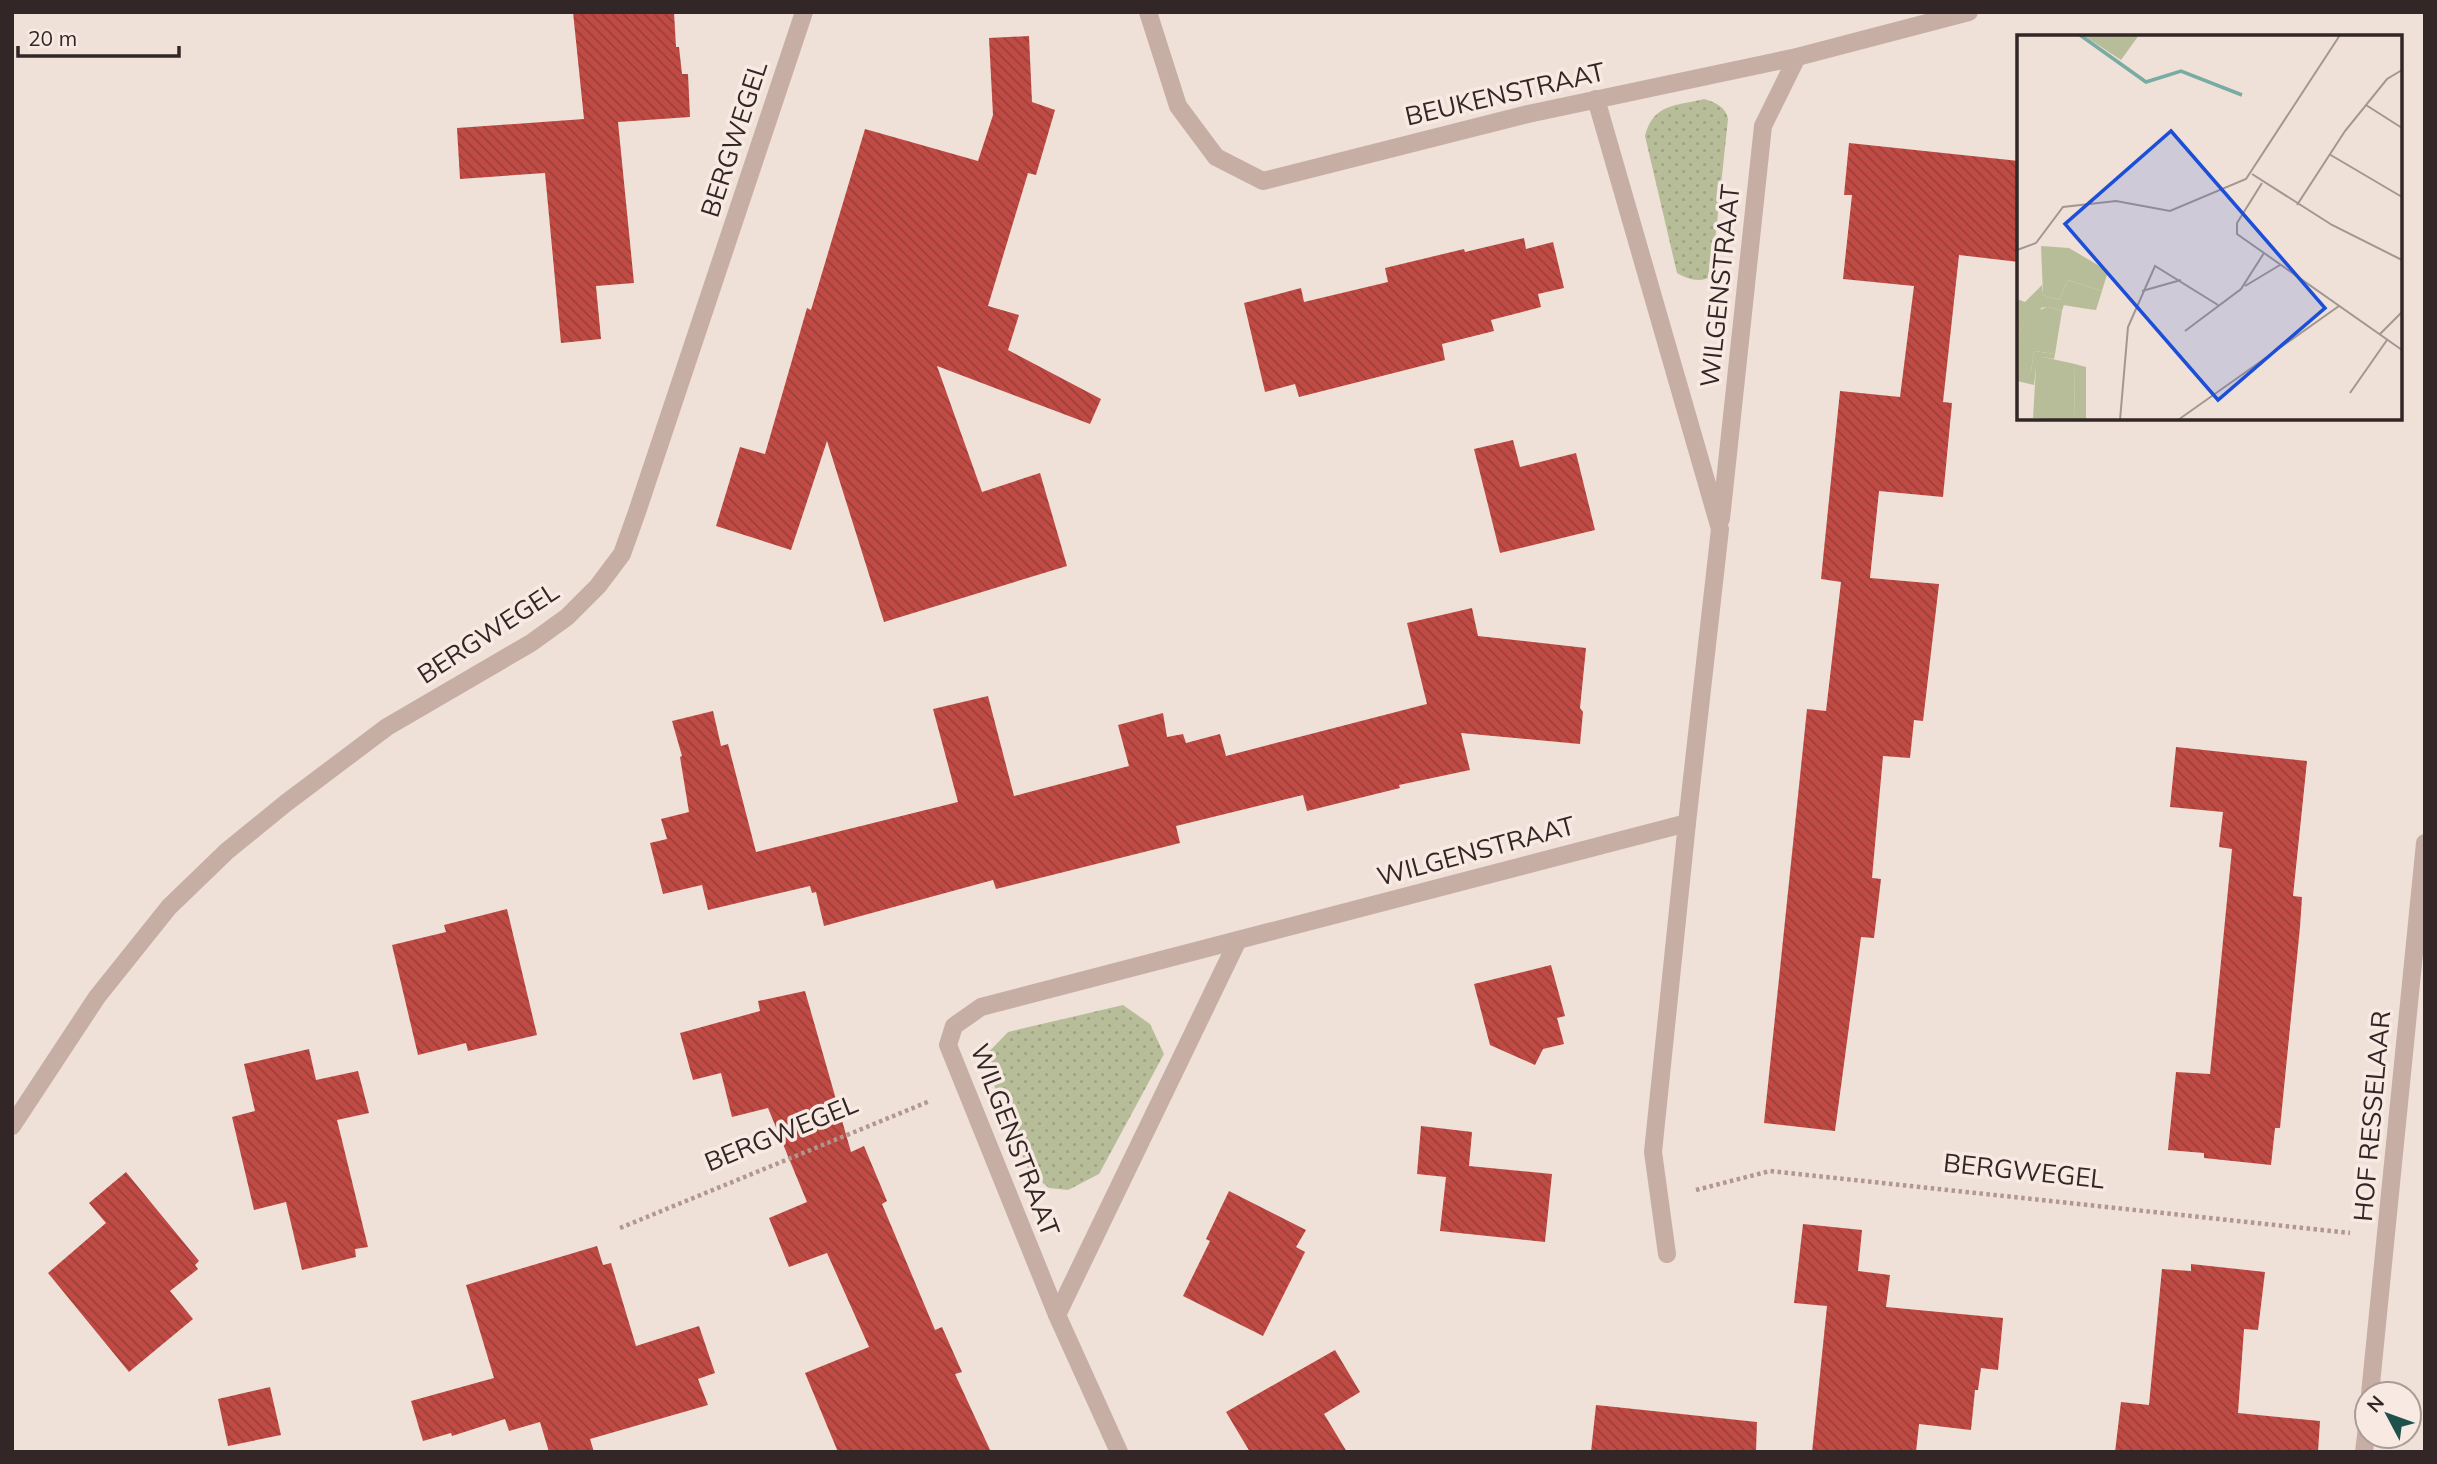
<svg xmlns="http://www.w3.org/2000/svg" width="2437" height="1464" viewBox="0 0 2437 1464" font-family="Mulish,sans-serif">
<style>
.grass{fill:url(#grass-dots)}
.building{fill:url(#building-back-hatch)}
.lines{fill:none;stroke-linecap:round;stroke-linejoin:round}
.path{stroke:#b2978f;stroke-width:4.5;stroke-dasharray:3.5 3.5;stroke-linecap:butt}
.minor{stroke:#c6aea5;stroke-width:18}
.labels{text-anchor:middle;stroke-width:7;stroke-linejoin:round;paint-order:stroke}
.street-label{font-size:26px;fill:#322726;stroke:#f8eae3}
.inset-river{fill:none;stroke:#78aba3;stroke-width:3.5}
.inset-road{fill:none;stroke:#a39691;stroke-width:2}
.view{fill:#1d4ed8;fill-opacity:0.15;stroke:#1d4ed8;stroke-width:3.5}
.inset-edge{fill:none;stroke:#322726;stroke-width:3.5}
</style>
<defs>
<pattern id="grass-dots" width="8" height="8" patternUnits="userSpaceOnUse" patternTransform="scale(1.75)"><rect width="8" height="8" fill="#b8bd99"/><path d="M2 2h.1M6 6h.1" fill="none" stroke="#9fa284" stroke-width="1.8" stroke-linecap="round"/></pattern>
<pattern id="building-back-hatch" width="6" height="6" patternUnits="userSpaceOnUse" patternTransform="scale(1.75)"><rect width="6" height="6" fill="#c04b45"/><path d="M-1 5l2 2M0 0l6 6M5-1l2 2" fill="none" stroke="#9d3e39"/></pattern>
</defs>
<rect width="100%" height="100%" fill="#efe0d8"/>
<g class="grass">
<path d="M 1704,99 C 1715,102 1726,107 1728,119 L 1712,270 L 1710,277 C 1700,283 1687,279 1677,273 L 1645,136 C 1653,103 1677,106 1704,99 Z"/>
<path d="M 1123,1005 L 1150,1024 L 1164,1054 L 1099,1174 L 1068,1190 L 1049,1188 L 1029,1172 L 983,1058 L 1008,1032 Z"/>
</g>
<g class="building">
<path d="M 573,12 L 674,12 L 676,47 L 679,47 L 682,74 L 688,74 L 690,117 L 618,122 L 634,283 L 596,286 L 601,339 L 561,343 L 545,173 L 460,179 L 457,128 L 584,119 Z"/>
<path d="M 1029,36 L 1032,102 L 1055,110 L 1036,175 L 1028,173 L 988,306 L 1019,315 L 1008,350 L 1101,399 L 1090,424 L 937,366 L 982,492 L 1040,473 L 1067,566 L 884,622 L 827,441 L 791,550 L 716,526 L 740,447 L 765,454 L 807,308 L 811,310 L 865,129 L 978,161 L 993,115 L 989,38 Z"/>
<path d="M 1849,143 L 2019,161 L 2019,262 L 1959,255 L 1943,402 L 1952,403 L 1943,497 L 1879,491 L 1870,578 L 1939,584 L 1923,721 L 1914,720 L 1910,758 L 1883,756 L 1872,878 L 1881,879 L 1874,938 L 1861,937 L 1835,1131 L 1764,1123 L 1807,709 L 1826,711 L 1841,582 L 1821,579 L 1840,391 L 1900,397 L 1914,286 L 1843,279 L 1852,195 L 1844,195 Z"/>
<path d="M 1524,238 L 1526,249 L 1553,242 L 1564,288 L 1538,294 L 1541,307 L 1491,320 L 1494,331 L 1442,344 L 1445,360 L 1299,397 L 1295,384 L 1265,392 L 1244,303 L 1301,288 L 1304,302 L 1388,282 L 1385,268 L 1464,249 L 1465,252 Z"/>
<path d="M 1513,440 L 1520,467 L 1576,453 L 1595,530 L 1500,553 L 1474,449 Z"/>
<path d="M 1472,608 L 1478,636 L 1586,648 L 1580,708 L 1583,712 L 1580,744 L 1461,733 L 1470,770 L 1399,785 L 1400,788 L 1307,811 L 1303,795 L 1176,826 L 1180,843 L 996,889 L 993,880 L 824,926 L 816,892 L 812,893 L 810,886 L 708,910 L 702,885 L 663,894 L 650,843 L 667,839 L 661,819 L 689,812 L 680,757 L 682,756 L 672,721 L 713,711 L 721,746 L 728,744 L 756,852 L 958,802 L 933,709 L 988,696 L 1014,796 L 1129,766 L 1118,725 L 1163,713 L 1167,737 L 1183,734 L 1186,743 L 1220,734 L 1226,756 L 1427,704 L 1407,623 Z"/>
<path d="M 2176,747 L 2307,761 L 2293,896 L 2302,897 L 2300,927 L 2280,1128 L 2275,1128 L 2271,1165 L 2204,1158 L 2204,1153 L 2168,1150 L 2176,1072 L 2210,1074 L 2232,849 L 2219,847 L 2223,812 L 2170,807 Z"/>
<path d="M 507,909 L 537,1035 L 468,1051 L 466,1043 L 418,1055 L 392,945 L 446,932 L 444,925 Z"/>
<path d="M 1551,965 L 1565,1016 L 1557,1018 L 1564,1044 L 1543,1049 L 1535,1065 L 1490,1045 L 1474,984 Z"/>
<path d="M 805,991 L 851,1152 L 864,1146 L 887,1201 L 882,1204 L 935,1330 L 942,1327 L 962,1372 L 955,1374 L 991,1452 L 838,1452 L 805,1373 L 869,1347 L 827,1253 L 789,1267 L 769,1218 L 807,1202 L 768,1108 L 732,1117 L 721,1073 L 693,1080 L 680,1033 L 760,1011 L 758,1001 Z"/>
<path d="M 309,1049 L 316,1080 L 358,1071 L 369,1113 L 337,1120 L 368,1247 L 355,1249 L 356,1257 L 302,1270 L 286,1202 L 254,1210 L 232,1117 L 255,1111 L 244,1064 Z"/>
<path d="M 1421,1126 L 1472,1132 L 1469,1166 L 1552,1174 L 1545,1242 L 1440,1231 L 1446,1177 L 1417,1174 Z"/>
<path d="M 126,1172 L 199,1261 L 195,1265 L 198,1269 L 170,1291 L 193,1319 L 129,1372 L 48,1273 L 106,1223 L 89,1203 Z"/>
<path d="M 1229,1191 L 1306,1230 L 1296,1247 L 1305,1252 L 1263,1336 L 1183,1296 L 1210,1241 L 1206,1239 Z"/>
<path d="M 1803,1224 L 1862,1230 L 1858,1271 L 1890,1275 L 1886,1307 L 2003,1318 L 1998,1370 L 1981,1368 L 1978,1390 L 1975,1390 L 1971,1430 L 1919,1424 L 1916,1452 L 1812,1452 L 1827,1306 L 1794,1303 Z"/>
<path d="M 597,1246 L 603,1265 L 611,1263 L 636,1346 L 699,1326 L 715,1373 L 698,1379 L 708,1405 L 590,1439 L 594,1452 L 549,1452 L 540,1422 L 509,1431 L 505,1419 L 452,1436 L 451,1433 L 423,1441 L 411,1401 L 494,1378 L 466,1285 Z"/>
<path d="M 2191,1264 L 2265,1272 L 2258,1330 L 2244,1329 L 2238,1413 L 2320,1421 L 2318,1452 L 2115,1452 L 2121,1402 L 2149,1405 L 2162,1269 L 2191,1271 Z"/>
<path d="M 1335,1350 L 1360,1392 L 1324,1414 L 1347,1452 L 1250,1452 L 1226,1412 Z"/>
<path d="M 270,1387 L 281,1435 L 228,1446 L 218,1399 Z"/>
<path d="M 1596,1405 L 1757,1422 L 1756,1452 L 1591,1452 Z"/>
</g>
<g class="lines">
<g class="path">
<path d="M 1696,1190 L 1770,1171 L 2350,1233"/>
<path d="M 620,1228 L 930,1101"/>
</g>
<g class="minor">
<path d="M 1148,12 L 1178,106 L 1216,157 L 1263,181 L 1528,114 L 1797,57 L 1969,12"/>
<path d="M 1596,99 L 1720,529 L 1687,823 L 1653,1152 L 1667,1254"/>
<path d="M 1721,519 L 1763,126 L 1797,57"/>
<path d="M 12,1126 L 97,997 L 169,907 L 227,851 L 286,803 L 387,727 L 531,643 L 567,617 L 598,586 L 622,554 L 637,512 L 804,12"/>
<path d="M 1057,1315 L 1238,940"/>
<path d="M 2370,1394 L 2425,843"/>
<path d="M 1119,1452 L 1057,1315 L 948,1045 L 954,1026 L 981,1007 L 1687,823"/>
<path d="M 2364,1452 L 2367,1427"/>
</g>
</g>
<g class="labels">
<g class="street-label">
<text transform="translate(1505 94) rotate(-13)" y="9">BEUKENSTRAAT</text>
<text transform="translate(734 139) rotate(-72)" y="9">BERGWEGEL</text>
<text transform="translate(1720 286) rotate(-84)" y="9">WILGENSTRAAT</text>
<text transform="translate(488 633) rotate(-33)" y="9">BERGWEGEL</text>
<text transform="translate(1476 851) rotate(-15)" y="9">WILGENSTRAAT</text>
<text transform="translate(2372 1116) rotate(-85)" y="9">HOF RESSELAAR</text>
<text transform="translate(781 1133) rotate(-22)" y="9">BERGWEGEL</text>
<text transform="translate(1015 1140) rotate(69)" y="9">WILGENSTRAAT</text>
<text transform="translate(2024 1171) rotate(6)" y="9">BERGWEGEL</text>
</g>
</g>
<g transform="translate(2017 35)">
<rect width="385" height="385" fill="#efe0d8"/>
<path d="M 24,211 L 52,213 L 91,236 L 85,256 L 51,245 L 42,265 L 26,260 ZM 59,257 L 76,259 L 71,274 L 46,270 L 50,260 ZM 30,272 L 45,276 L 38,319 L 17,316 L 14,336 L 8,342 L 0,338 L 0,310 L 8,281 ZM 26,322 L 58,329 L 57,385 L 16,383 L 19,332 Z" fill="#b8bd99"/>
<path d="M 66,0 L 122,0 L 104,25 ZM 51,245 L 85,256 L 79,275 L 71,274 L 75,259 L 50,260 L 45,276 L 30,272 L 24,273 L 21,285 L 8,282 L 0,310 L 0,264 L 8,267 L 25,250 L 26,260 L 42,265 ZM 17,316 L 38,319 L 37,324 L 26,322 L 25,332 L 19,333 L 17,350 L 0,346 L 0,338 L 8,341 L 14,336 ZM 58,329 L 69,332 L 69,385 L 57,385 Z" fill="#b8bd99"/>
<path class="inset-river" d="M 63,0 L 129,47 L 164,36 L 225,60"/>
<path class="inset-road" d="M 349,70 L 385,93M 312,119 L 385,162M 235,139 L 315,190 L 385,225M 245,148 L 220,188 L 220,199 L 385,315M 280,170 L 328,96 L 370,44 L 385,35M 0,215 L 19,208 L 46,172 L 99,166 L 153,176 L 229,144 L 323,0M 228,251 L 263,230M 125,256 L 164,245M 168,296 L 224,254 L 247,218M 363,299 L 385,277M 333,358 L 370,305M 103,385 L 111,292 L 138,231 L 201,270M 161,385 L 322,271"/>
<path class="view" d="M 154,96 L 308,273 L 201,365 L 48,189 Z"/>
<rect width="385" height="385" class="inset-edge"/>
</g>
<rect width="2437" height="1464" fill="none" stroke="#322726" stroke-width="28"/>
<g transform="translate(2388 1415) rotate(311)"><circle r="33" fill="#f8eae3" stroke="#a99c97" stroke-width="2"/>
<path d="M0-5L12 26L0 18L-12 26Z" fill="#1e514b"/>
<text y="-10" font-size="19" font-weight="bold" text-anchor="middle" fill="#322726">N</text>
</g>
<path d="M18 46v10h161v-10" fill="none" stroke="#322726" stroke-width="3.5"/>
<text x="28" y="46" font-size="21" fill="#322726" stroke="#f8eae3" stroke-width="5" paint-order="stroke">20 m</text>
</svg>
